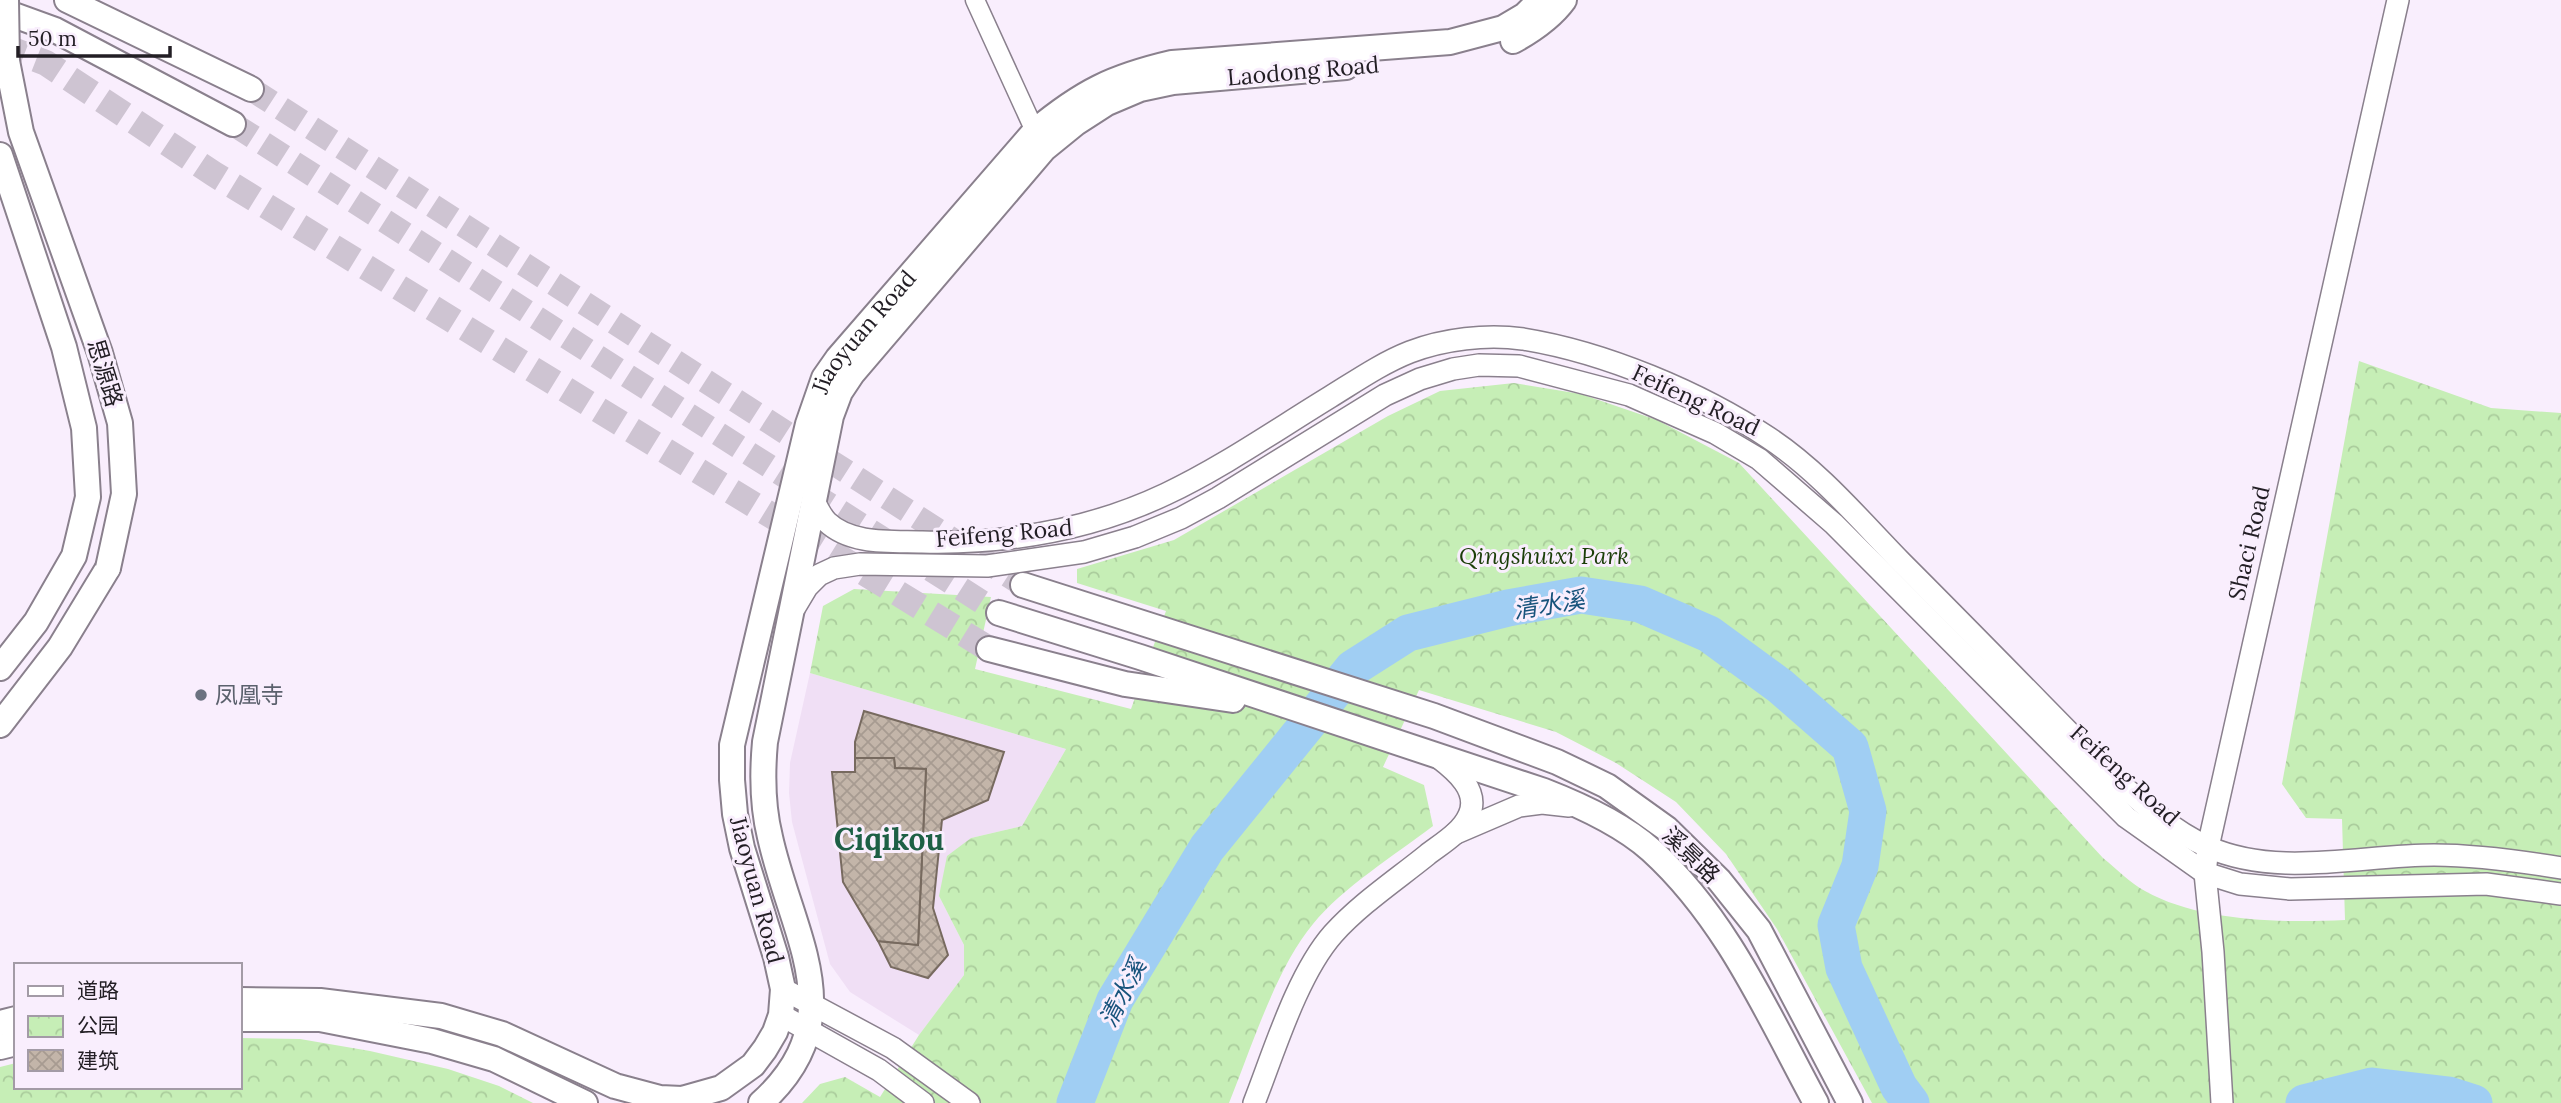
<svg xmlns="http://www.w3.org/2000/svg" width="2561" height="1103" viewBox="0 0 2561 1103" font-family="Lora,'Noto Sans SC',serif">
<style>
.built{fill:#f0dff5}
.park{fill:url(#park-crowns)}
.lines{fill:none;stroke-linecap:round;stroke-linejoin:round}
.river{stroke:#a0cef3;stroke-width:37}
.building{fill:url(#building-cross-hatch);stroke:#776a5f;stroke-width:2}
.secondary-tunnel{stroke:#cec4d2;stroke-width:24;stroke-dasharray:24 12;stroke-linecap:butt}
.primary-tunnel{stroke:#cec4d2;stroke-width:26;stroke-dasharray:26 13;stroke-linecap:butt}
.minor-casing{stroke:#8a808d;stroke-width:21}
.tertiary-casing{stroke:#8a808d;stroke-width:24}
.secondary-casing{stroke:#8a808d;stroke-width:28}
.minor{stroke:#fff;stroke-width:18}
.tertiary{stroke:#fff;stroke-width:21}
.secondary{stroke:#fff;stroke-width:24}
.secondary-bridge-casing{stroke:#8a808d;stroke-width:28;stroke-linecap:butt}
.secondary-bridge{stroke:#fff;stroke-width:24}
.worship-dot{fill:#6b7280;stroke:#f9eefd;stroke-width:2.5}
.labels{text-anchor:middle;stroke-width:6;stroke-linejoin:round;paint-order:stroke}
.street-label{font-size:23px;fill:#221e24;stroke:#f9eefd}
.park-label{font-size:23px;font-style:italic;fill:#1b3e08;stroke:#f9eefd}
.worship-label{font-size:23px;fill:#5b616d;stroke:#f9eefd;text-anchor:start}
.water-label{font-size:24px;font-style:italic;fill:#17537c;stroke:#f9eefd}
.district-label{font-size:30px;font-weight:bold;fill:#1d5f45;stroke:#f9eefd}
</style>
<defs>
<pattern id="park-crowns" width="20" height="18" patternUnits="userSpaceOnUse" patternTransform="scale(1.75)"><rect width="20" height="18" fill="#c6eeb6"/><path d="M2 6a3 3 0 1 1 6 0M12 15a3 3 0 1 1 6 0" fill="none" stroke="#aacc9c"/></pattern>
<pattern id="building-cross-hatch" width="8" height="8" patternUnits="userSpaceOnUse" patternTransform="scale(1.75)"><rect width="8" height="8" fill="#c3b5a9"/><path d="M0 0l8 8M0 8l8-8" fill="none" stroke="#a79b91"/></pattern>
</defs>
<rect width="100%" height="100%" fill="#f9eefd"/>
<path class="built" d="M 810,673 L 1066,749 L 1022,826 L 971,838 L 939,896 L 964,945 L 964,975 L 919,1035 L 850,992 L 830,964 L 792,822 L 789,793 L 790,763 Z"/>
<g class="park">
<path d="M 2359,361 L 2491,408 L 2561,413 L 2561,1103 L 1872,1103 L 1777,929 L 1726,854 L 1676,802 L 1616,763 L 1556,732 L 1419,690 L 1383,767 L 1424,785 L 1433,826 C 1395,855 1342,888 1313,924 C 1276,968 1251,1049 1229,1103 L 802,1103 L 820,1084 L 845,1077 L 880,1097 L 919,1035 L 964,975 L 964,945 L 939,896 L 947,856 L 971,838 L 1022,826 L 1066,749 L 810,673 L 823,606 L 854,589 L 991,597 L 975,669 L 1131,709 L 1166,611 L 1077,583 L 1077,569 L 1174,540 L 1388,416 L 1440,391 L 1514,383 L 1581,394 L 1657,420 L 1739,463 L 2103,858 C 2117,869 2130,883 2145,891 C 2200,922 2284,923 2345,920 L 2342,819 L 2306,818 L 2282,784 Z"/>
<path d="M 240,1038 L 300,1039 L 370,1051 L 448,1069 L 499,1086 L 533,1103 L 0,1103 L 0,1067 L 16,1063 L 16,1087 L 240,1087 Z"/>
</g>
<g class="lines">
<g class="river">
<path d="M 1075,1103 L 1115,1000 L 1207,848 L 1353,668 L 1408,633 L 1508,608 L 1581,595 L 1640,604 L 1709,634 L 1780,686 L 1850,747 L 1868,811 L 1860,866 L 1836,925 L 1844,968 L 1899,1087 L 1911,1103"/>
<path d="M 2304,1103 L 2372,1086 L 2449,1095 L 2474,1103"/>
</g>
</g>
<g class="building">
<path d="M 864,711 L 1004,752 L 988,800 L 942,820 L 933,908 L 948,955 L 928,978 L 891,967 L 878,941 L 918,945 L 926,769 L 895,768 L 894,758 L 855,758 L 855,742 Z"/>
<path d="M 855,758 L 894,758 L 895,768 L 926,769 L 918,945 L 878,941 L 843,882 L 832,772 L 855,772 Z"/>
</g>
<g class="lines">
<g class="secondary-tunnel">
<path d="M 251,89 L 1023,585"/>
<path d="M 233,124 L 999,613"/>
</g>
<path class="primary-tunnel" d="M 0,45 L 46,63 L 214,174 L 989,649"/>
<defs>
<path id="minor" d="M 975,0 L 1039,140"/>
<g id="tertiary">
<path d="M 815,503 C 818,509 822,517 827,522 C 851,545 892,541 922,542 C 1006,544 1090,530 1166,494 C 1223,467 1276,430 1330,397 C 1356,381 1382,363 1410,352 C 1444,339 1486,334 1523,339 C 1604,352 1700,392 1769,438 C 1819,471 1860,520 1902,563 C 1972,633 2041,704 2111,775 C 2139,801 2172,831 2208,847 C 2278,878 2361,855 2434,855 C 2477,855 2519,861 2561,868"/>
<path d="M 795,607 L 807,587 L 819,575 L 834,568 L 860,564 L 987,566 L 1084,552 L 1135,537 L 1181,518 L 1218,498 L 1385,395 L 1420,379 L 1453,369 L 1479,365 L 1519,366 L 1629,395 L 1715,433 L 1759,459 L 1834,524 L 2126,817 L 2205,873 L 2240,884 L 2290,889 L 2486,884 L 2561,894"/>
<path d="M 1456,833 L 1519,806 L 1542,803 L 1569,806"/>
<path d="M 783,989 L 893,1048 L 969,1103"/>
<path d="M 781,1015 L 879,1070 L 923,1103"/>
<path d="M 1254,1103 C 1274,1052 1297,975 1333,934 C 1360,904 1396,880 1427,855 C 1441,844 1462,832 1469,815 C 1480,791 1456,771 1439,758"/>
<path d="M 2222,1103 L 2213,952 L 2205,873 L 2208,847 L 2398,0"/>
</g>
<g id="secondary">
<path d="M 67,0 L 251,89"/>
<path d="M 0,10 L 55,30 L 233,124"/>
<path d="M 1513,41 C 1533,30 1551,18 1564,0"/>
<path d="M 0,155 L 64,347 L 84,428 L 88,497 L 74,556 L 36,622 L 0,668"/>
<path d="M 1023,585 L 1434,716 L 1557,762 L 1607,786 L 1667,829 L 1719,880 L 1759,930 L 1850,1103"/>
<path d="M 999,613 L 1140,657 L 1544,791 C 1580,805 1623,825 1651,850 C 1727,919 1768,1015 1816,1103"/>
<path d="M 989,649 L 1125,684 L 1233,700"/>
<path d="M 0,725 L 60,647 L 108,568"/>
<path id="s1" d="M 240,1000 L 320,1001 L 441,1016 L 502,1034 L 615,1086 L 660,1098 L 682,1099 L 721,1088 L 753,1065 L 765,1049 L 775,1032 L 781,1015 L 783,989 L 776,957 L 742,848 L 735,814 L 732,780 L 732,745 L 808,424 L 824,378 L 838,358 L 1035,131 C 1082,92 1112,77 1172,63 L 1450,42 L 1503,28 L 1525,15 L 1540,0"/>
<path d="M 240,1019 L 320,1019 L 432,1041 L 494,1059 L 585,1103"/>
<path d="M 0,1023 L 16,1019"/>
<path d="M 0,1047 L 16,1043"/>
<path d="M 761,1103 C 855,1018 792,937 770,837 C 762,805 762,775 765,742 L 831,416 L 840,392 L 852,374 L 1044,149 L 1076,123 L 1107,103 L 1140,89 L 1173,82 L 1346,67"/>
</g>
</defs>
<use href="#minor" class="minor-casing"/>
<use href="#tertiary" class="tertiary-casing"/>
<use href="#secondary" class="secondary-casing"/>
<use href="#minor" class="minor"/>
<use href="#tertiary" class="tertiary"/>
<use href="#secondary" class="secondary"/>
<defs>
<path id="secondary-bridge" d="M 6,0 L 7,61 L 21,132 L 100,353 L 120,423 L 124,494 L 108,568"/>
</defs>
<use href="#secondary-bridge" class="secondary-bridge-casing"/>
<use href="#secondary-bridge" class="secondary-bridge"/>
</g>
<circle class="worship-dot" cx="201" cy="695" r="7"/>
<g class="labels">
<g class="street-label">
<text transform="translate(1303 71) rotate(-5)" y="8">Laodong Road</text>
<text dy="8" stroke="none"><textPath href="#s1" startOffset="1312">Jiaoyuan Road</textPath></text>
<text transform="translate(105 373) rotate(73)" y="8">思源路</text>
<text transform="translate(1696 400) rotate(25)" y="8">Feifeng Road</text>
<text transform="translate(1004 533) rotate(-5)" y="8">Feifeng Road</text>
<text transform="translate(2249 543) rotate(-77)" y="8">Shaci Road</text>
<text transform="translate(2125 775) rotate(42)" y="8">Feifeng Road</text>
<text transform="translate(1691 855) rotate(44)" y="8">溪景路</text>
<text transform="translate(757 890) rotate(75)" y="8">Jiaoyuan Road</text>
</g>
<g class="park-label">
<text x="1544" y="564">Qingshuixi Park</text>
</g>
<g class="worship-label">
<text x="215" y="703">凤凰寺</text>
</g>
<g class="water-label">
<text transform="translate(1549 605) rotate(-9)" y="8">清水溪</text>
<text transform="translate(1123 993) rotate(-63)" y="8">清水溪</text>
</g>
<g class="district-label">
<text x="889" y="850">Ciqikou</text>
</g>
</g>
<rect x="14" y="963" width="228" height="126" fill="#f9eefd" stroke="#a39ba6" stroke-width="2"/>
<rect x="28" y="986" width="35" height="10" fill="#ffffff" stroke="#a39ba6" stroke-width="2"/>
<text x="77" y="998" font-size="21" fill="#221e24">道路</text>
<rect x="28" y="1016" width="35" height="21" fill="url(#park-crowns)" stroke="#a39ba6" stroke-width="2"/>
<text x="77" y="1033" font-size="21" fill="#221e24">公园</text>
<rect x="28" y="1050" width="35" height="21" fill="url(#building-cross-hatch)" stroke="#a39ba6" stroke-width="2"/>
<text x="77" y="1068" font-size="21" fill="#221e24">建筑</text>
<path d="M18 46v10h152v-10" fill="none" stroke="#221e24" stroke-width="3.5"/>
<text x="28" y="46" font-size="21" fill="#221e24" stroke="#f9eefd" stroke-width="5" paint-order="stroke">50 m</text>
</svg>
